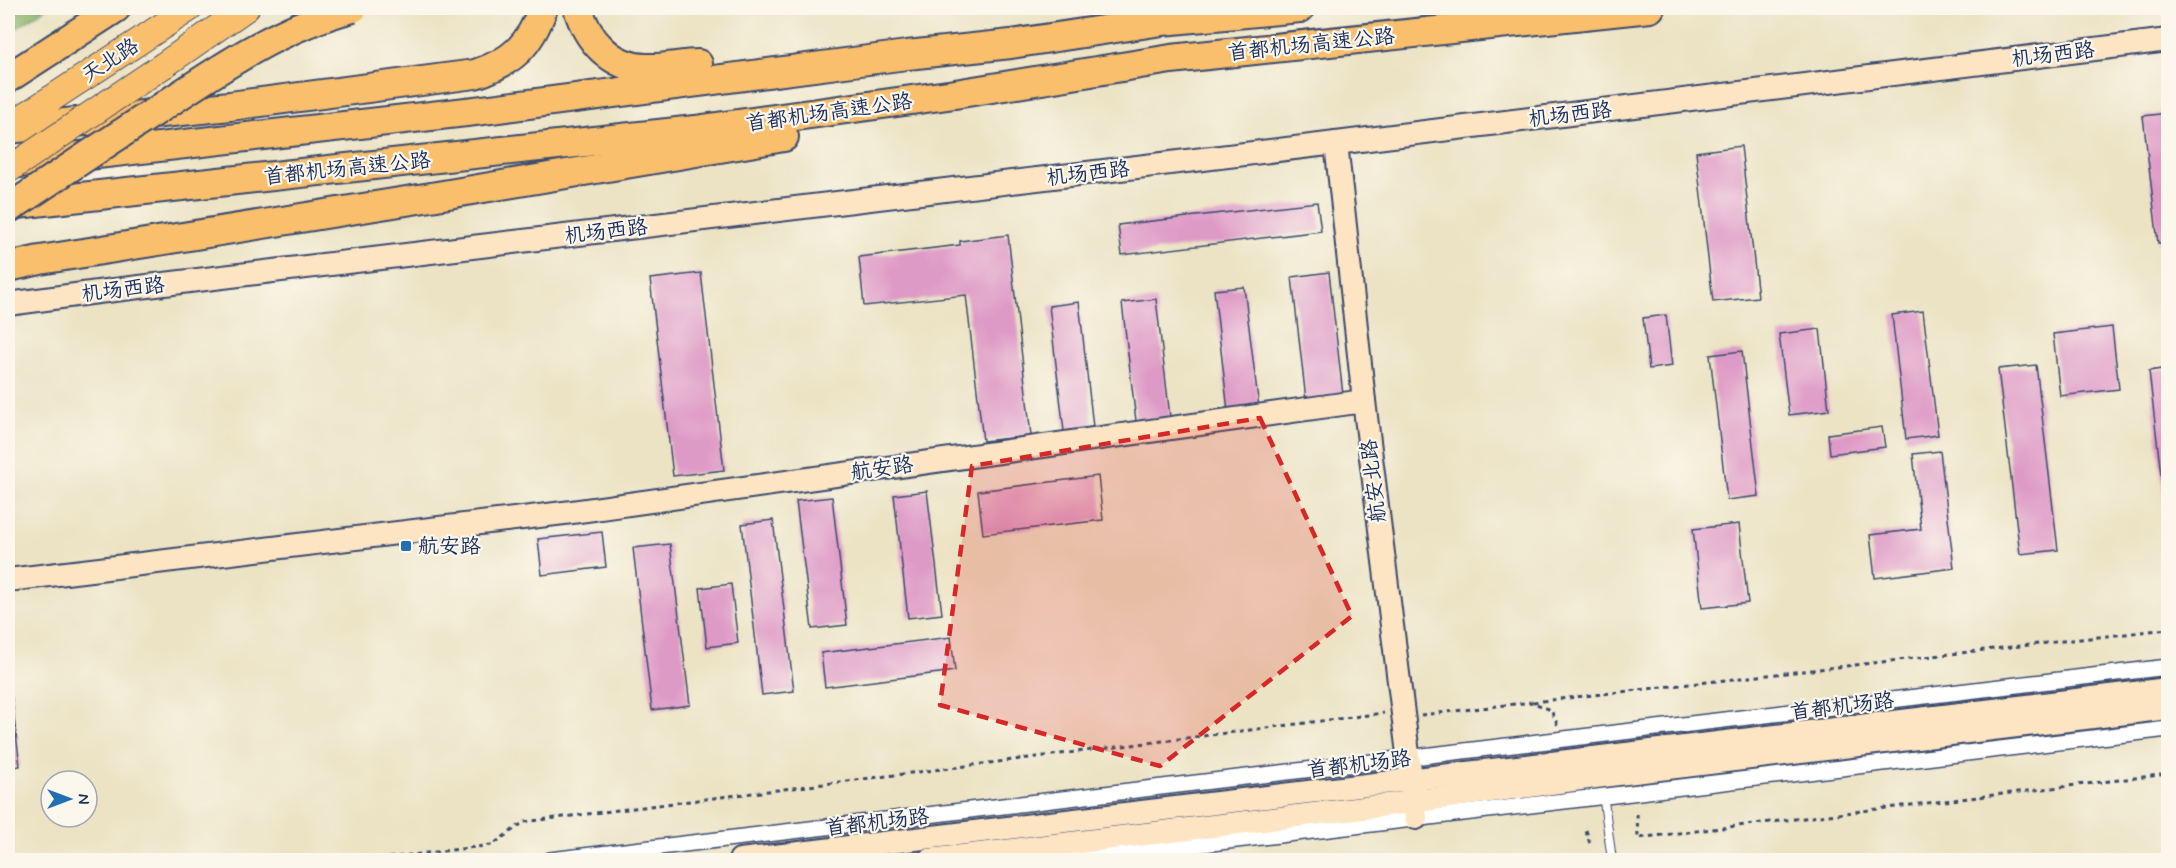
<svg xmlns="http://www.w3.org/2000/svg" width="2176" height="868" viewBox="0 0 2176 868" font-family="Mynerve,'LXGW WenKai TC',sans-serif">
<style>
.forest{fill:#8eb56b;stroke:#547264;stroke-width:1.5}
.building{fill:#de9ac6}
.lines{fill:none;stroke-linecap:round;stroke-linejoin:round}
.lane-casing{stroke:#3a4a6d;stroke-width:10}
.street-casing{stroke:#3a4a6d;stroke-width:18}
.secondary-casing{stroke:#3a4a6d;stroke-width:26}
.primary-casing{stroke:#3a4a6d;stroke-width:28}
.highway-casing{stroke:#3a4a6d;stroke-width:32}
.path{stroke:#3a4a6d;stroke-width:3;stroke-dasharray:4.5 4.5;stroke-linecap:butt}
.lane{stroke:#fff;stroke-width:8}
.street{stroke:#fff;stroke-width:15}
.secondary{stroke:#fde5c4;stroke-width:22}
.primary{stroke:#f9bf6c;stroke-width:26}
.highway{stroke:#f9bf6c;stroke-width:28}
.primary-bridge-casing{stroke:#3a4a6d;stroke-width:28;stroke-linecap:butt}
.highway-bridge-casing{stroke:#3a4a6d;stroke-width:32;stroke-linecap:butt}
.primary-bridge{stroke:#f9bf6c;stroke-width:26}
.highway-bridge{stroke:#f9bf6c;stroke-width:28}
.marked{fill:#d62828;fill-opacity:0.2;stroke:#d62828;stroke-width:4.5;stroke-dasharray:12 8;stroke-linejoin:round}
.poi-dot{fill:#1f6fb2;stroke:#fbf7ec;stroke-width:2}
.labels{text-anchor:middle;stroke-width:4.5;stroke-linejoin:round;paint-order:stroke}
.street-label{font-size:21px;fill:#1b2f5e;stroke:#fbf7ec}
.poi-label{font-size:21px;fill:#1b2f5e;stroke:#fbf7ec;text-anchor:start}
</style>
<rect width="100%" height="100%" fill="#fbf7ec"/>
<filter id="ink" filterUnits="userSpaceOnUse"><feTurbulence type="fractalNoise" baseFrequency=".0167" numOctaves="2"/><feDisplacementMap in="SourceGraphic" scale="12" xChannelSelector="R" yChannelSelector="G"/><feConvolveMatrix kernelMatrix="1 2 1 2 8 2 1 2 1" color-interpolation-filters="sRGB"/></filter>
<filter id="wash" filterUnits="userSpaceOnUse"><feTurbulence type="fractalNoise" baseFrequency=".008" numOctaves="4" result="noise"/><feDisplacementMap in="SourceGraphic" scale="24" xChannelSelector="R" yChannelSelector="G"/><feGaussianBlur stdDeviation="1.35" result="paint"/><feColorMatrix in="noise" values="0 0 0 0 0 0 0 0 0 0 0 0 0 0 0 0 0 1.4 0 .05"/><feComposite in="paint" operator="in"/></filter>
<g filter="url(#wash)">
<rect width="100%" height="100%" fill="#ece3c4"/>
<path class="forest" d="M 8,8 L 46,8 L 8,34 Z"/>
<g id="blocks">
<g class="building">
<path d="M 2168,113 L 2168,242 L 2158,243 L 2143,116 Z"/>
<path d="M 1741,146 L 1758,297 L 1713,302 L 1696,152 Z"/>
<path d="M 1317,202 L 1321,231 L 1122,255 L 1118,225 Z"/>
<path d="M 1008,235 L 1031,436 L 983,441 L 966,295 L 864,306 L 859,257 L 960,245 L 960,241 Z"/>
<path d="M 1329,272 L 1343,395 L 1306,400 L 1292,277 Z"/>
<path d="M 701,273 L 724,470 L 673,476 L 650,279 Z"/>
<path d="M 1244,287 L 1259,408 L 1228,411 L 1214,290 Z"/>
<path d="M 1156,299 L 1170,417 L 1136,421 L 1122,303 Z"/>
<path d="M 1079,302 L 1093,427 L 1064,431 L 1049,306 Z"/>
<path d="M 1923,311 L 1938,435 L 1906,439 L 1892,315 Z"/>
<path d="M 1666,315 L 1672,366 L 1649,369 L 1643,318 Z"/>
<path d="M 2112,327 L 2119,389 L 2060,396 L 2053,334 Z"/>
<path d="M 1820,329 L 1829,410 L 1789,415 L 1779,334 Z"/>
<path d="M 1742,351 L 1759,496 L 1727,500 L 1710,355 Z"/>
<path d="M 2036,365 L 2058,550 L 2020,554 L 1998,369 Z"/>
<path d="M 2168,368 L 2168,527 L 2167,527 L 2149,371 Z"/>
<path d="M 1882,427 L 1885,447 L 1830,454 L 1828,434 Z"/>
<path d="M 1940,451 L 1954,568 L 1875,578 L 1870,535 L 1921,529 L 1913,454 Z"/>
<path d="M 1098,476 L 1103,520 L 983,534 L 978,491 Z"/>
<path d="M 927,491 L 942,614 L 908,618 L 894,495 Z"/>
<path d="M 832,497 L 847,625 L 812,629 L 796,501 Z"/>
<path d="M 773,520 L 794,691 L 762,695 L 742,524 Z"/>
<path d="M 1739,524 L 1748,603 L 1702,608 L 1693,529 Z"/>
<path d="M 602,532 L 606,567 L 542,575 L 538,539 Z"/>
<path d="M 670,544 L 690,705 L 652,710 L 633,548 Z"/>
<path d="M 731,584 L 738,643 L 707,647 L 700,588 Z"/>
<path d="M 951,637 L 955,671 L 825,687 L 821,653 Z"/>
<path d="M 9,678 L 20,766 L 8,768 L 8,679 Z"/>
</g>
</g>
</g>
<g filter="url(#ink)">
<use href="#blocks" fill-opacity="0" stroke="#3a4a6d" stroke-width="1.5"/>
<g class="lines">
<defs>
<path id="lane" d="M 1603,794 L 1612,860"/>
<g id="street">
<path d="M 550,860 L 2168,667"/>
<path d="M 1069,860 L 2168,729"/>
</g>
<g id="secondary">
<path d="M 1336,143 L 1364,401 L 1416,818"/>
<path d="M 8,304 L 98,292 L 1336,143 L 2168,40"/>
<path d="M 8,580 L 572,512 L 1364,401"/>
<path d="M 740,860 L 2168,689"/>
<path d="M 929,860 L 1380,806 L 1618,774 L 2168,708"/>
</g>
<g id="primary">
<path d="M 164,65 L 246,8"/>
<path d="M 8,127 L 190,8"/>
</g>
<g id="highway">
<path d="M 578,8 C 587,40 611,67 646,68 C 664,69 681,64 698,64"/>
<path d="M 8,78 L 116,8"/>
<path d="M 8,129 L 230,106 L 475,74 C 513,62 530,45 543,8"/>
<path d="M 10,164 L 475,111 L 907,55 L 1011,44 L 1162,21 L 1300,8"/>
<path d="M 8,205 L 695,130 L 955,94 L 1171,59 L 1650,8"/>
<path d="M 8,267 L 40,260 L 431,197 L 784,137"/>
</g>
</defs>
<use href="#lane" class="lane-casing"/>
<use href="#street" class="street-casing"/>
<use href="#secondary" class="secondary-casing"/>
<use href="#primary" class="primary-casing"/>
<use href="#highway" class="highway-casing"/>
<g class="path">
<path d="M 1533,702 L 2168,629"/>
<path d="M 1421,715 L 1532,702 L 1551,710 L 1558,726"/>
<path d="M 1637,814 L 1638,838 L 2168,774"/>
<path d="M 1586,830 L 1590,844"/>
<path d="M 371,860 L 492,845 L 524,822 L 1384,713"/>
</g>
<use href="#lane" class="lane"/>
<use href="#street" class="street"/>
<use href="#secondary" class="secondary"/>
<use href="#primary" class="primary"/>
<use href="#highway" class="highway"/>
<defs>
<path id="primary-bridge" d="M 8,170 L 164,65"/>
<path id="highway-bridge" d="M 8,209 C 57,176 106,143 156,111 C 217,70 281,26 353,8"/>
</defs>
<use href="#primary-bridge" class="primary-bridge-casing"/>
<use href="#highway-bridge" class="highway-bridge-casing"/>
<use href="#primary-bridge" class="primary-bridge"/>
<use href="#highway-bridge" class="highway-bridge"/>
</g>
</g>
<path class="marked" d="M 1260,418 L 1352,616 L 1160,766 L 940,705 L 972,466 Z"/>
<rect class="poi-dot" x="400" y="540" width="12" height="12" rx="3"/>
<g class="labels">
<g class="street-label">
<text transform="translate(1311 44) rotate(-6)" y="7">首都机场高速公路</text>
<text transform="translate(2053 54) rotate(-7)" y="7">机场西路</text>
<text transform="translate(110 60) rotate(-33)" y="7">天北路</text>
<text transform="translate(829 112) rotate(-8)" y="7">首都机场高速公路</text>
<text transform="translate(1570 114) rotate(-7)" y="7">机场西路</text>
<text transform="translate(347 168) rotate(-6)" y="7">首都机场高速公路</text>
<text transform="translate(1088 173) rotate(-7)" y="7">机场西路</text>
<text transform="translate(606 231) rotate(-7)" y="7">机场西路</text>
<text transform="translate(123 289) rotate(-7)" y="7">机场西路</text>
<text transform="translate(882 468) rotate(-8)" y="7">航安路</text>
<text transform="translate(1373 481) rotate(-97)" y="7">航安北路</text>
<text transform="translate(1842 706) rotate(-7)" y="7">首都机场路</text>
<text transform="translate(1359 764) rotate(-7)" y="7">首都机场路</text>
<text transform="translate(877 822) rotate(-7)" y="7">首都机场路</text>
</g>
<g class="poi-label">
<text x="418" y="553">航安路</text>
</g>
</g>
<rect width="2176" height="868" fill="none" stroke="#fbf7ec" stroke-width="30"/>
<g transform="translate(69 799) rotate(90)"><circle r="28" fill="#fbf7ec" stroke="#a1a7b3" stroke-width="1.5"/>
<path d="M0-4.5L10 22L0 15L-10 22Z" fill="#1f6fb2"/>
<text y="-9" font-size="16" font-weight="bold" text-anchor="middle" fill="#1b2f5e">N</text>
</g>
</svg>
